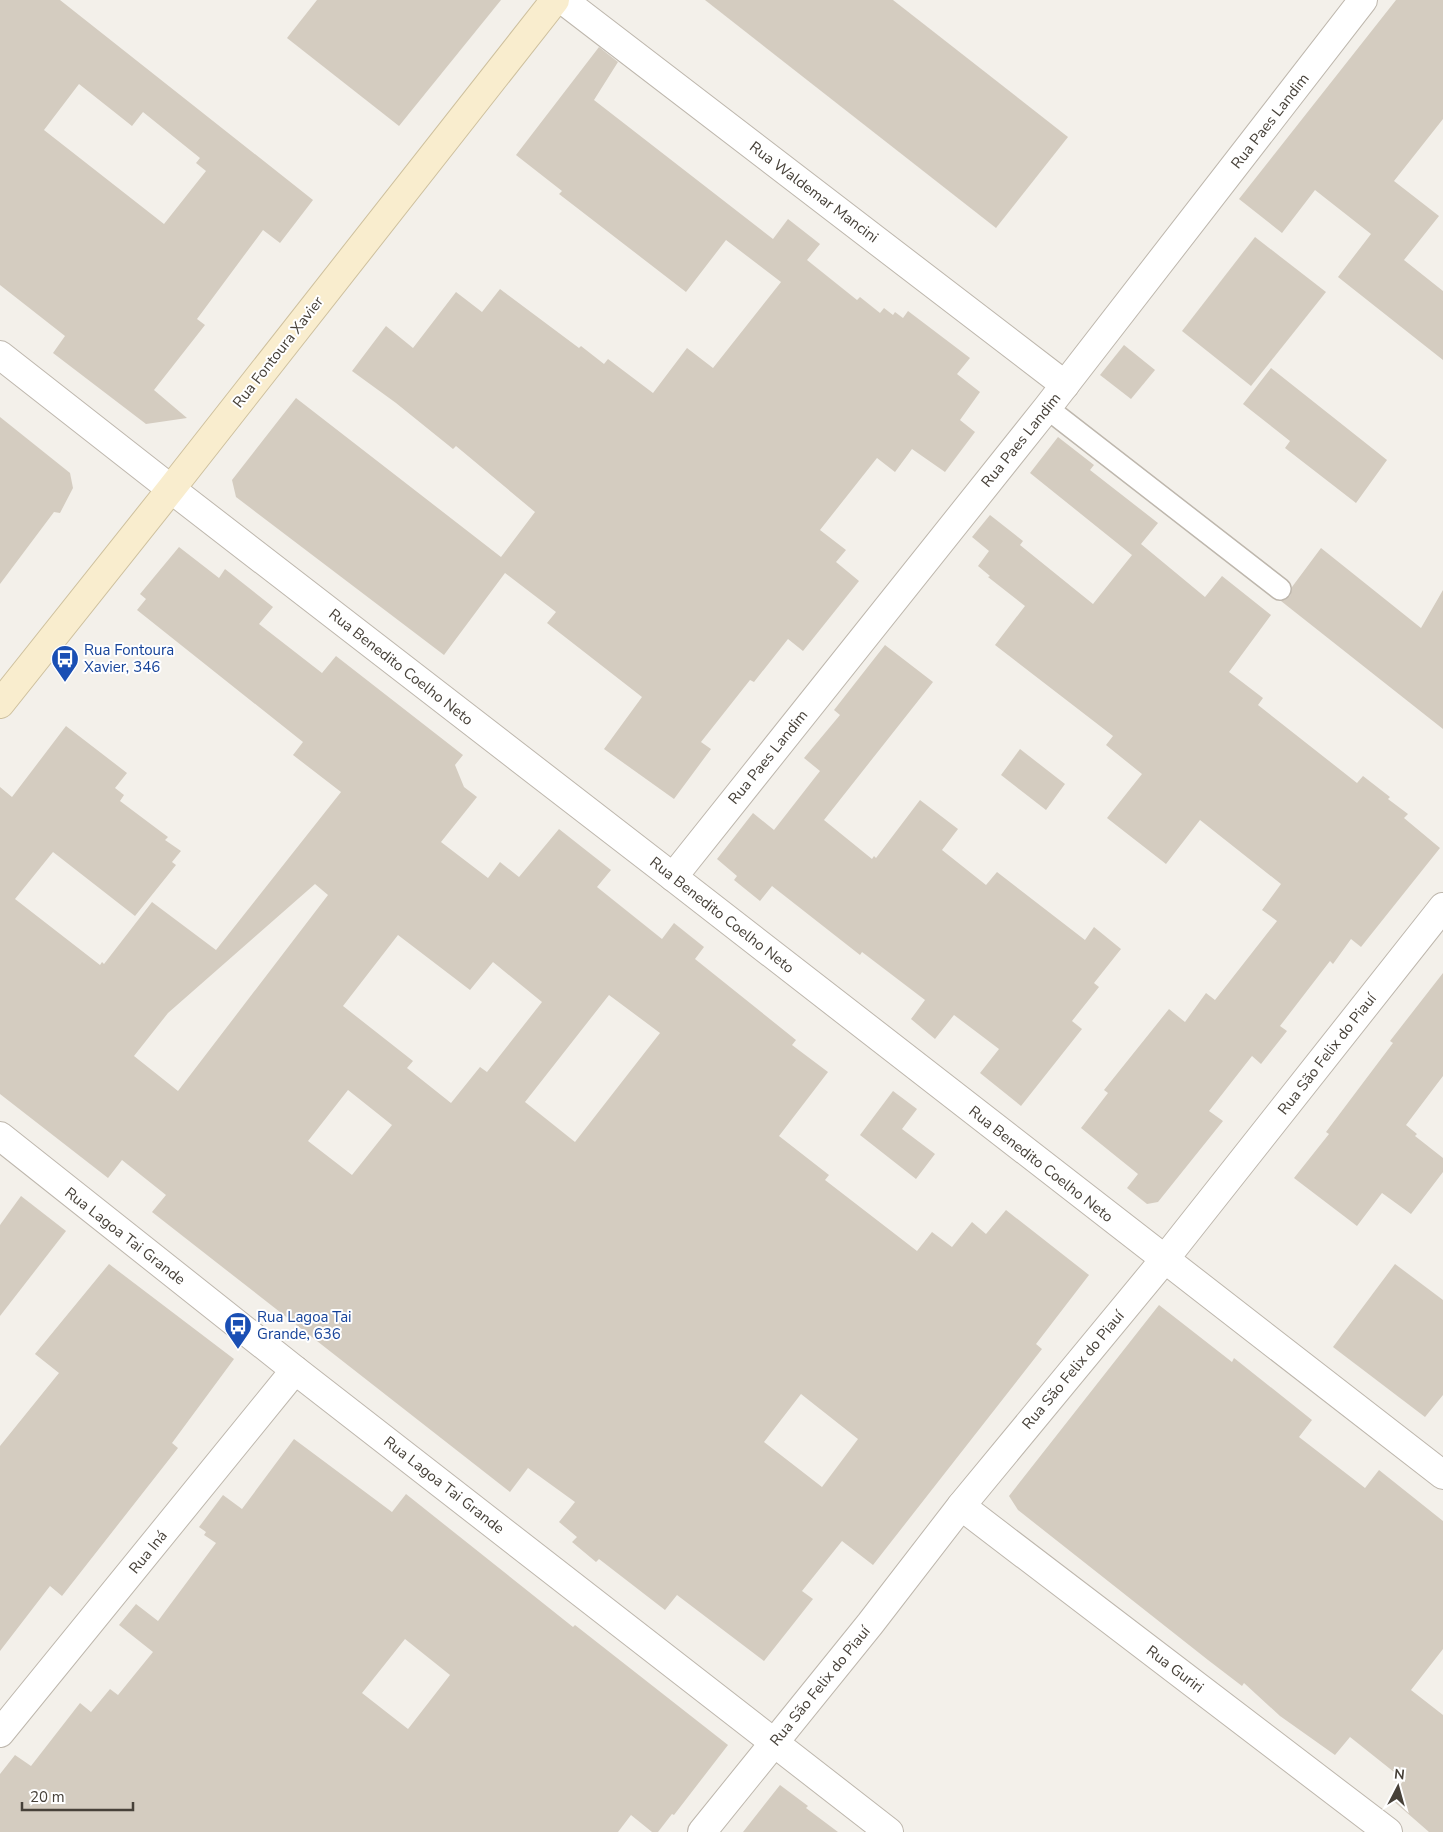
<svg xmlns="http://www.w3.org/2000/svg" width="1443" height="1832" viewBox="0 0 1443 1832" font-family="'Nunito Sans',sans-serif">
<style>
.building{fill:#d4ccc0;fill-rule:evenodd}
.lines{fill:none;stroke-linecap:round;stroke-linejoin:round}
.service-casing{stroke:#beb7ad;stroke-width:24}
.minor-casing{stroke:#beb7ad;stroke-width:30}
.secondary-casing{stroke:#cec09e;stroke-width:30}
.service{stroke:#fff;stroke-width:21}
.minor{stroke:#fff;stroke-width:28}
.secondary{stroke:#f9edce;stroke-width:28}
.labels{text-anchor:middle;stroke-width:4;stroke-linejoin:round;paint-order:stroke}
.street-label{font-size:15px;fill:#474139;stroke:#fff}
.transit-label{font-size:15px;fill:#164399;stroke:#fff;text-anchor:start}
</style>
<rect width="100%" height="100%" fill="#f3f0ea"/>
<g class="building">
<path d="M 0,0 L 60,0 L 313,200 L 280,243 L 263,230 L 197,319 L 205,325 L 154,390 L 187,418 L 146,424 L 53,353 L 65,336 L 0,285 ZM 79,84 L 132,126 L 143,112 L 200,158 L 196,163 L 206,171 L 164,224 L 44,130 Z"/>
<path d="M 317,0 L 501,0 L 399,126 L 287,38 Z"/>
<path d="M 705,0 L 893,0 L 1068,137 L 996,228 Z"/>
<path d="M 1396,0 L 1443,0 L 1443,119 L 1394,181 L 1439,216 L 1404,260 L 1443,291 L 1443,360 L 1338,277 L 1371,234 L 1315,190 L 1282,233 L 1239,199 Z"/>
<path d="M 599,47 L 618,62 L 594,100 L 773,239 L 788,219 L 820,244 L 807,260 L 857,300 L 860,297 L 880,313 L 884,308 L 893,315 L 895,312 L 903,318 L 908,311 L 970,358 L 957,374 L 980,392 L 960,420 L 975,432 L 945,472 L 912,449 L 895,472 L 877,458 L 820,530 L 846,550 L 836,562 L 859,581 L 803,651 L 788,639 L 754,682 L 750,680 L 701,742 L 711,749 L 674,799 L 604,749 L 642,697 L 547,623 L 556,612 L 505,573 L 444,655 L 236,497 L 232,480 L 296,398 L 501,557 L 535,512 L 456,446 L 453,449 L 396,403 L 352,371 L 386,326 L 413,348 L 456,292 L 482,312 L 500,289 L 579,348 L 581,346 L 604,364 L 608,359 L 653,393 L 687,348 L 713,368 L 781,282 L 726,240 L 686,292 L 559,194 L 562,191 L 516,155 Z"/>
<path d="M 1255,237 L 1326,292 L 1251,386 L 1182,331 Z"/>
<path d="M 1124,345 L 1155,370 L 1131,399 L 1100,375 Z"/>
<path d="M 1271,368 L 1387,460 L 1356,503 L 1285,448 L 1290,441 L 1243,404 Z"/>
<path d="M 0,417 L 70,473 L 73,488 L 60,513 L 54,512 L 0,584 Z"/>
<path d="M 1058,437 L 1094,465 L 1090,470 L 1158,523 L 1141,544 L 1205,597 L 1222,576 L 1271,615 L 1229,672 L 1263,698 L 1258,705 L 1357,783 L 1363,776 L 1390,797 L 1388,799 L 1408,814 L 1404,818 L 1440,848 L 1361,947 L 1351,939 L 1333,964 L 1330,961 L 1280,1026 L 1287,1031 L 1261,1064 L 1252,1056 L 1209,1111 L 1223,1121 L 1158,1202 L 1147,1204 L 1127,1188 L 1138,1174 L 1081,1128 L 1108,1093 L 1104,1090 L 1169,1009 L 1185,1022 L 1206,993 L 1215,1000 L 1277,921 L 1262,910 L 1281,884 L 1200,820 L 1166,864 L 1107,818 L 1142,774 L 1106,745 L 1113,736 L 995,645 L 1025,606 L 988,577 L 990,576 L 978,566 L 989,551 L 972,537 L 990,515 L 1023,541 L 1020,545 L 1093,604 L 1132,555 L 1030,473 Z"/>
<path d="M 179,547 L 219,578 L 225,569 L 273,607 L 259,624 L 322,673 L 336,656 L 463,755 L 455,765 L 464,787 L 477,797 L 441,842 L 488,878 L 500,862 L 519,877 L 559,829 L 611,870 L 597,887 L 662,939 L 674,923 L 704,947 L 695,959 L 796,1040 L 792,1045 L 828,1072 L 779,1136 L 829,1175 L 825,1180 L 917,1251 L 932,1232 L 952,1247 L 972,1222 L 986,1234 L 1006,1210 L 1089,1275 L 1036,1344 L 1042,1349 L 873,1565 L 842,1541 L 802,1591 L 813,1599 L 764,1661 L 677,1595 L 665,1610 L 599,1559 L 596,1562 L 572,1542 L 577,1537 L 559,1522 L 575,1502 L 528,1468 L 510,1492 L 152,1212 L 166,1195 L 122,1160 L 108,1178 L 0,1094 L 0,787 L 12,797 L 66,726 L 127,773 L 115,788 L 124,795 L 120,801 L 168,837 L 165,840 L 181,851 L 172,862 L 176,865 L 135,916 L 53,852 L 15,899 L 100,965 L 102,962 L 104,964 L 152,902 L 216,950 L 341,792 L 293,755 L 303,742 L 137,610 L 146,599 L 140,594 ZM 315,884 L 328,895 L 178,1091 L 134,1056 L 168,1013 ZM 398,935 L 470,990 L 493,962 L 542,1002 L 487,1072 L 480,1067 L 451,1103 L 407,1068 L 413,1061 L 343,1006 ZM 609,995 L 660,1033 L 575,1142 L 525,1102 ZM 348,1090 L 392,1125 L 352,1175 L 308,1141 ZM 801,1394 L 858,1439 L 822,1487 L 764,1442 Z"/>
<path d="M 1321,548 L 1421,628 L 1443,590 L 1443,729 L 1281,601 L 1290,596 L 1292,587 Z"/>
<path d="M 885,645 L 933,682 L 824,820 L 872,859 L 874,856 L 876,858 L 920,800 L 958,829 L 942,850 L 986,885 L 997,872 L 1085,940 L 1094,927 L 1121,949 L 1094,983 L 1099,987 L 1072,1021 L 1082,1029 L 1021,1106 L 980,1073 L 999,1049 L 954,1015 L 935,1039 L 911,1019 L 925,1000 L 862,952 L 860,955 L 772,886 L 760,901 L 734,880 L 737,876 L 717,859 L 753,813 L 774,830 L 820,771 L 804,758 L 840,715 L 834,710 Z"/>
<path d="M 1020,749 L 1065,784 L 1046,810 L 1001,775 Z"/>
<path d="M 1443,973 L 1443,1076 L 1406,1125 L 1417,1134 L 1415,1136 L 1443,1158 L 1443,1172 L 1411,1214 L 1382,1193 L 1357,1226 L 1294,1178 L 1329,1134 L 1326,1132 L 1393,1043 L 1390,1041 Z"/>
<path d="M 893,1091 L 917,1109 L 902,1129 L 935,1154 L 916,1179 L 860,1135 Z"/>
<path d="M 21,1196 L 66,1231 L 0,1316 L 0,1225 Z"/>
<path d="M 109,1264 L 234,1359 L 172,1443 L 178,1448 L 62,1596 L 50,1586 L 0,1651 L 0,1446 L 59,1373 L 35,1354 Z"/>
<path d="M 1395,1264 L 1443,1300 L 1443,1395 L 1425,1417 L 1333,1347 Z"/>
<path d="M 1159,1305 L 1232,1362 L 1234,1358 L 1312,1420 L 1299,1437 L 1365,1488 L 1379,1470 L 1443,1521 L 1443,1649 L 1411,1690 L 1443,1715 L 1443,1832 L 1429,1832 L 1390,1798 L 1404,1780 L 1350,1737 L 1335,1755 L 1280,1716 L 1244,1683 L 1242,1686 L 1208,1660 L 1018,1510 L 1009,1496 Z"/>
<path d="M 294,1439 L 392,1512 L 406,1494 L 573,1627 L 575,1625 L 728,1745 L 674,1815 L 672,1814 L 658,1832 L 652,1832 L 631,1815 L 618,1832 L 0,1832 L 0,1774 L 15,1755 L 31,1766 L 80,1703 L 91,1712 L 110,1689 L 118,1695 L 153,1652 L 119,1625 L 136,1604 L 158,1621 L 216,1543 L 204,1535 L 206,1532 L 199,1527 L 223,1495 L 242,1509 ZM 405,1639 L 450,1675 L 408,1729 L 362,1693 Z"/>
<path d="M 780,1785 L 808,1806 L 806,1808 L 838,1832 L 743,1832 Z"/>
</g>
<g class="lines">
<defs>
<path id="service" d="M 1047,408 L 1280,589"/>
<g id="minor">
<path d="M 563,0 L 1065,385"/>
<path d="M 0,355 L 171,489 L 673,877 L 1443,1475"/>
<path d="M 673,877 L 1047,408 L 1363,0"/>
<path d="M 0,1136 L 295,1370 L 889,1832"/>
<path d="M 961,1506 L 1388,1832"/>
<path d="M 0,1733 L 295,1370"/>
<path d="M 702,1832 L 870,1624 L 961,1506 L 1164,1260 L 1443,907"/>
</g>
<path id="secondary" d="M 0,704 L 171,489 L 555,0"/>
</defs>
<use href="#service" class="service-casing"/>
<use href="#minor" class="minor-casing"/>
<use href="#secondary" class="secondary-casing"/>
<use href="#service" class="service"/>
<use href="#minor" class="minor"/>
<use href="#secondary" class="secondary"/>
</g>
<defs>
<symbol id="bus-pin" viewBox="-11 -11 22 30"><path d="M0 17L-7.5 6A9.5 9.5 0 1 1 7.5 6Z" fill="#1a4fb4" stroke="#fff"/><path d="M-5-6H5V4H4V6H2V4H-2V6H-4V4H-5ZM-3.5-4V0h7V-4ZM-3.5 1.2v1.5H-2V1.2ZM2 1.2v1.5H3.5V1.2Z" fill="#fff"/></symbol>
</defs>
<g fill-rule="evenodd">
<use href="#bus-pin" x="49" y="643" width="32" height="43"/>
<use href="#bus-pin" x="222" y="1310" width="32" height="43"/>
</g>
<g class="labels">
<g class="street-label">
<text transform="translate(1270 121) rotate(-52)" y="5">Rua Paes Landim</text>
<text transform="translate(814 192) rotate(37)" y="5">Rua Waldemar Mancini</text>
<text transform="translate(278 352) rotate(-52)" y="5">Rua Fontoura Xavier</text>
<text transform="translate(1021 440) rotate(-51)" y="5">Rua Paes Landim</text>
<text transform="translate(401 667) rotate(38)" y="5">Rua Benedito Coelho Neto</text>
<text transform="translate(768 757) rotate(-51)" y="5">Rua Paes Landim</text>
<text transform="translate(722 915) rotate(38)" y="5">Rua Benedito Coelho Neto</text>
<text transform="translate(1327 1054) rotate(-52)" y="5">Rua São Felix do Piauí</text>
<text transform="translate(1041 1164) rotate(38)" y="5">Rua Benedito Coelho Neto</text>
<text transform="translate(125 1236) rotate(38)" y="5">Rua Lagoa Tai Grande</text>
<text transform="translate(1073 1370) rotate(-50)" y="5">Rua São Felix do Piauí</text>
<text transform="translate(444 1485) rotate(38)" y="5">Rua Lagoa Tai Grande</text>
<text transform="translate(148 1552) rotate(-51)" y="5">Rua Iná</text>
<text transform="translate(1175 1669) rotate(37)" y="5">Rua Guriri</text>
<text transform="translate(820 1686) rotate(-51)" y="5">Rua São Felix do Piauí</text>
</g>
<g class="transit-label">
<text x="84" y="655">Rua Fontoura<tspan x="84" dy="17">Xavier, 346</tspan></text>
<text x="257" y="1322">Rua Lagoa Tai<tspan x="257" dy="17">Grande, 636</tspan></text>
</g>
</g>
<g transform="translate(1398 1787) rotate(6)" stroke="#ffffff" stroke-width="4" paint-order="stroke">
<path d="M0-4L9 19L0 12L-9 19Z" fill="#474139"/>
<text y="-8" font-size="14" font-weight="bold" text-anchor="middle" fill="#474139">N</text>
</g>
<path d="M22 1802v8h111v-8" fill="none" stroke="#474139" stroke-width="2.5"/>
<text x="30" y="1802" font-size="15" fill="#474139" stroke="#ffffff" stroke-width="4" paint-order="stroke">20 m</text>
</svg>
